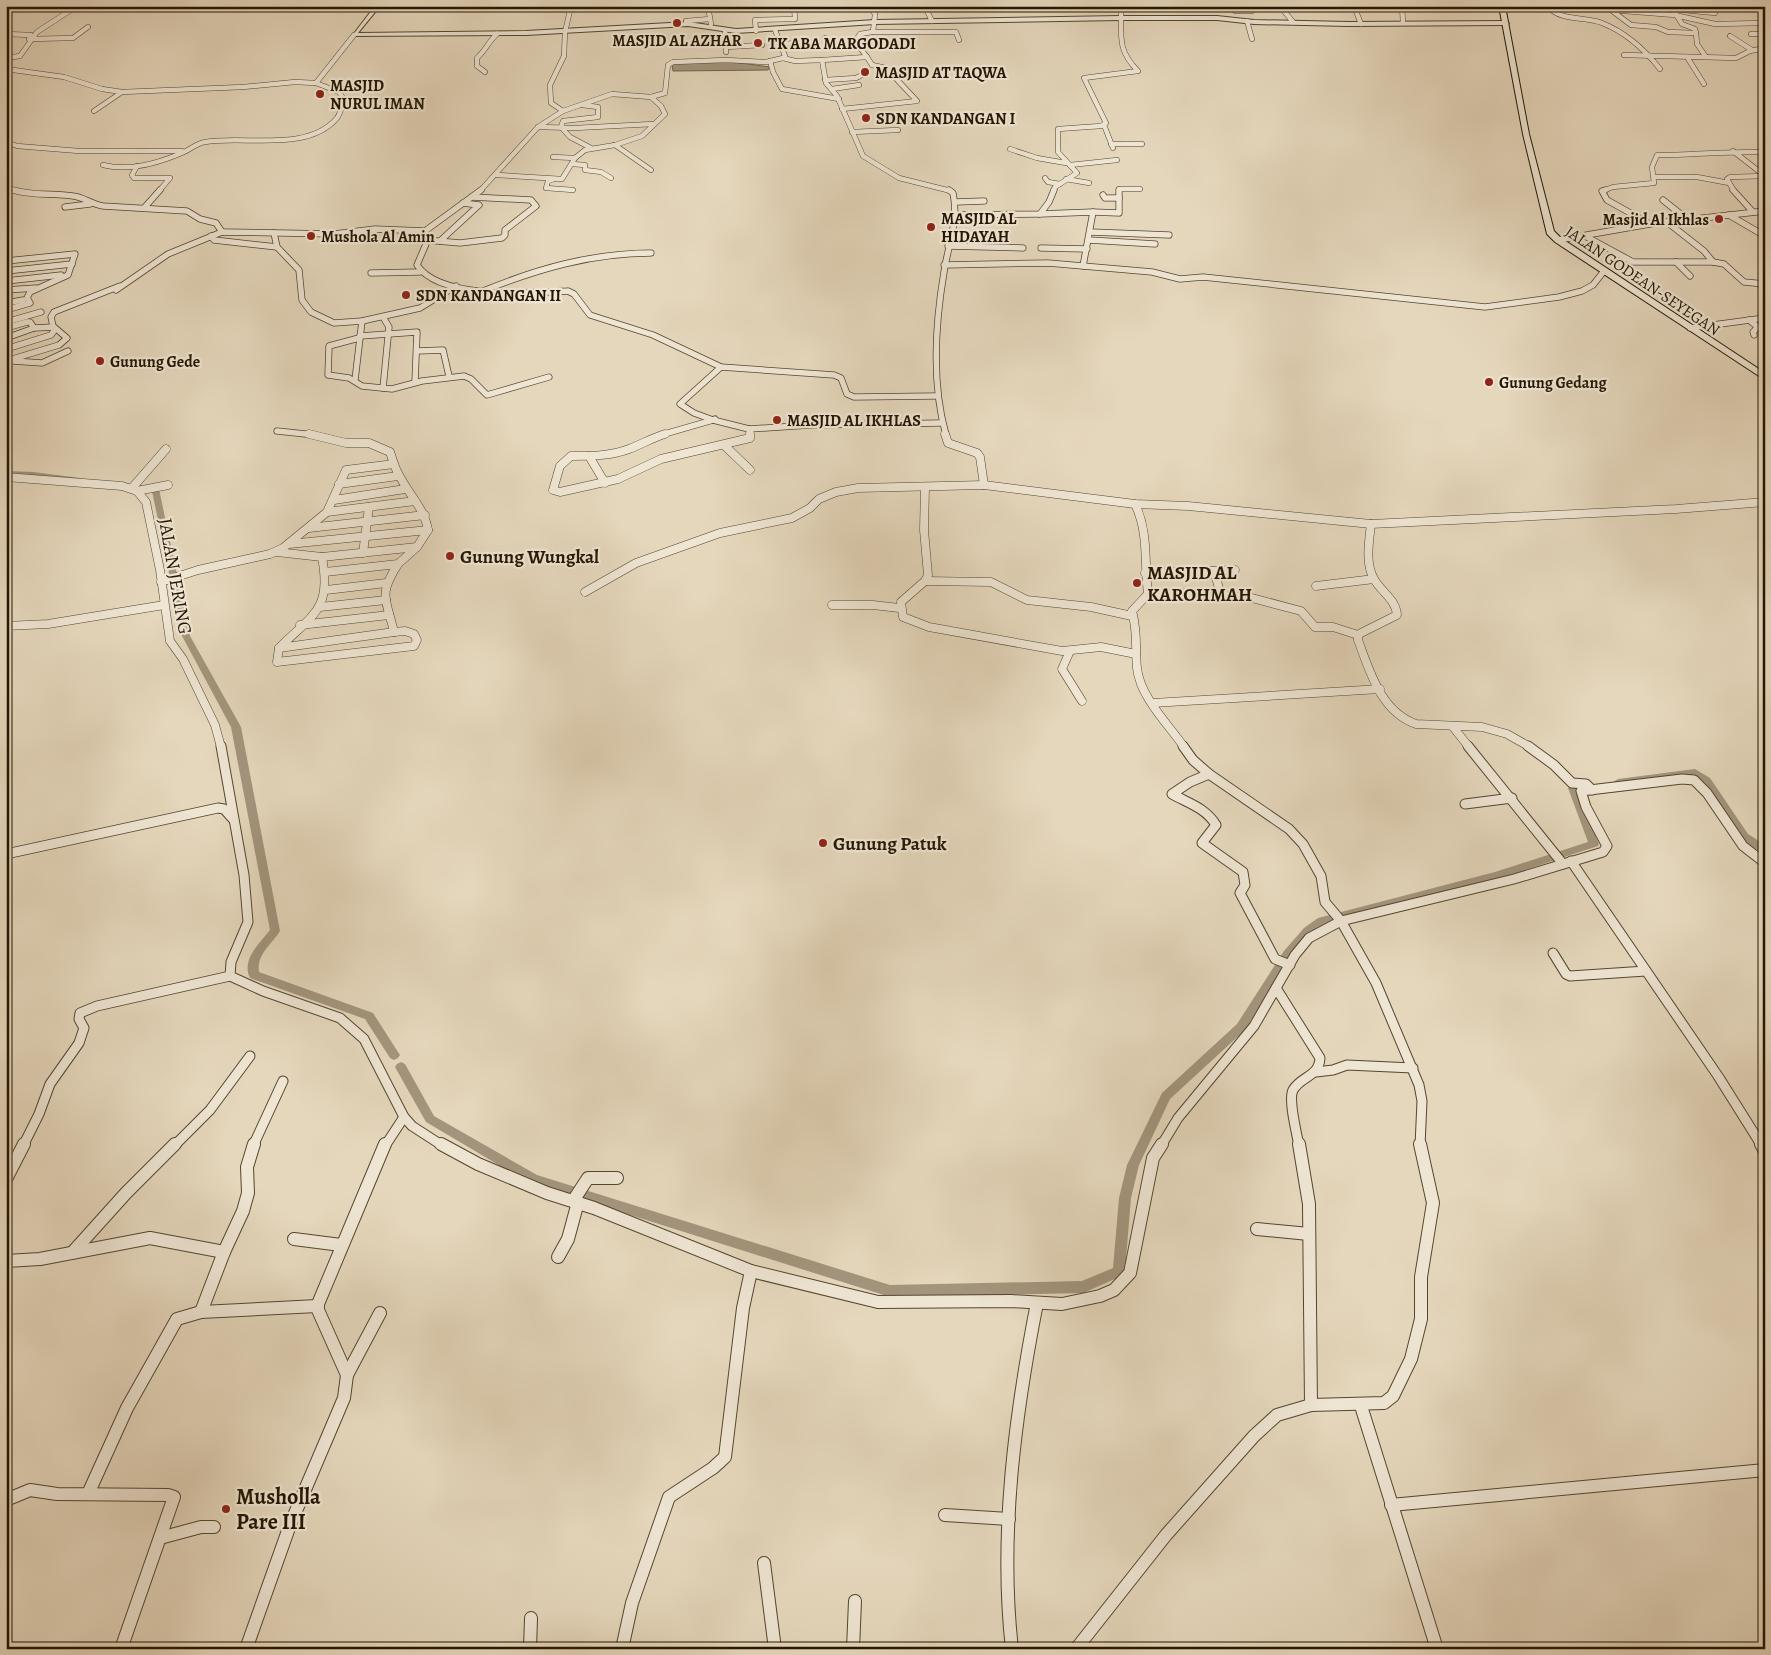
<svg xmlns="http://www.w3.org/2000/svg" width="1771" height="1655" viewBox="0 0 1771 1655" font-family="Alegreya,serif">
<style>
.water{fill:#a3957d;stroke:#70624c}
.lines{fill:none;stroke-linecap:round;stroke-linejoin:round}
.canal{fill:#a3957d;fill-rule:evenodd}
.minor-far4-casing{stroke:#544631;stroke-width:5.5}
.minor-far3-casing{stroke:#544631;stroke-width:7}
.minor-far2-casing{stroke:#544631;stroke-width:9}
.minor-far1-casing{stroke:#544631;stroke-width:11}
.minor-casing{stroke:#544631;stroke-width:14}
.tertiary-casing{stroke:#544631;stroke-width:2}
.secondary-casing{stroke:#241603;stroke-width:2}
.minor-far4{stroke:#eee5d3;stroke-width:4.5}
.minor-far3{stroke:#eee5d3;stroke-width:5.5}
.minor-far2{stroke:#eee5d3;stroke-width:8}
.minor-far1{stroke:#eee5d3;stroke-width:9}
.minor{stroke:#eee5d3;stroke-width:12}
.tertiary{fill:#eee5d3;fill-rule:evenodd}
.secondary{fill:#eee5d3;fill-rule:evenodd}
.poi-dot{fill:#8f2418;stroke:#eee5d3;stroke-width:2}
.labels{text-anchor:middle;stroke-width:4.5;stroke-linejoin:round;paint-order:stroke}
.far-poi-label{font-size:16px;font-weight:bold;fill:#241603;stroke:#eee5d3;text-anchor:start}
.far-street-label{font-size:16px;fill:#241603;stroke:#eee5d3}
.poi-label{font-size:19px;font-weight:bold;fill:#241603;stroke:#eee5d3;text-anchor:start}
.street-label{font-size:19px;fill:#241603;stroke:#eee5d3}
.near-poi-label{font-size:22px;font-weight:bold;fill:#241603;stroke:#eee5d3;text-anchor:start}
</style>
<rect width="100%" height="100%" fill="#e5d7bc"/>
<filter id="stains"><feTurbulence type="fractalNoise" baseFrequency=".004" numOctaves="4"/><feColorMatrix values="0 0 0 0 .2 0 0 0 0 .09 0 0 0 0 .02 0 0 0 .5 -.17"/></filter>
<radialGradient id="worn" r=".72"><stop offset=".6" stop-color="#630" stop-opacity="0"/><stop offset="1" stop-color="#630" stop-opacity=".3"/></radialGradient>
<path class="water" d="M 726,61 L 770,67 L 768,70 L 673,71 L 672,65 L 676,63 Z"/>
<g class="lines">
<g class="canal">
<path d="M 6,471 L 33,472 L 80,478 L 84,480 L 80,482 L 33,476 L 6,475 Z"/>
<path d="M 121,483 L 155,487 L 159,489 L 190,636 L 241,727 L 280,931 C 272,944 256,955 259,972 L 373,1013 L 398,1052 L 400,1055 L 398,1058 L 394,1060 L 390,1058 L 365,1019 L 250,978 C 241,960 259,944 270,930 L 231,727 L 182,636 L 152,491 L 121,487 Z"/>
<path d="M 1695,769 L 1710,778 L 1748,834 L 1765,845 L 1765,853 C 1728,841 1723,795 1693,775 L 1618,785 L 1613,782 L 1618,779 Z"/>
<path d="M 1586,783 L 1591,786 L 1589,788 L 1579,790 L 1599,844 L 1598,846 L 1497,879 L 1326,924 L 1312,934 L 1292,957 L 1245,1030 L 1170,1099 L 1139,1165 L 1131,1198 L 1125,1271 L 1124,1275 L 1083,1293 L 890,1297 L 529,1183 L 426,1122 L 395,1067 L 397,1064 L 401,1062 L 405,1064 L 434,1116 L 537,1175 L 890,1285 L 1082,1281 L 1113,1268 L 1119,1198 L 1127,1165 L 1162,1093 L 1237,1024 L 1284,951 L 1304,928 L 1318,918 L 1495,872 L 1588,842 L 1568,788 L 1570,786 Z"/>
</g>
<defs>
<g id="minor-far4">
<path d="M 708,6 L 711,24"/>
<path d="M 870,6 L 875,14 L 873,32 L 956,32 L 959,40"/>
<path d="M 929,6 L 928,13 L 932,21"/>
<path d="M 1280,6 L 1293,22"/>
<path d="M 1354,6 L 1361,24"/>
<path d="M 1402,6 L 1403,23"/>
<path d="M 1547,6 C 1562,22 1583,16 1602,23 C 1625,32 1645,50 1660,69"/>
<path d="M 1671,6 L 1682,24 L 1695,29 L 1696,33"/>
<path d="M 1611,10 L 1675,15 L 1715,24 L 1765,23"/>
<path d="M 1611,10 L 1631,25 L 1656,27 L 1668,32 L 1696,33 L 1697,44 L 1706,57"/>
<path d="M 1683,10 L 1715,13"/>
<path d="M 1235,11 L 1252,11"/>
<path d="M 686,21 L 710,19"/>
<path d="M 1247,21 L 1252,39"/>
<path d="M 725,30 L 726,52"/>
<path d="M 775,30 L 785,56 L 783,58 L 795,61 L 822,60 L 826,83 L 837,96 L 863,156 L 899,178 L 951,191"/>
<path d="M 756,31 L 755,20 L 795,19 L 794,6"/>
<path d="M 6,34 L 31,35"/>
<path d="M 1751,34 L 1765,34"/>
<path d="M 1730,36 L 1752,50"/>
<path d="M 825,38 L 827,41 L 856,40 L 860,34 L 872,32"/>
<path d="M 29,39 L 73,38 L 88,27"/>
<path d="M 854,40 L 867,57"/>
<path d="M 782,44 L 810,42"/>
<path d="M 726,47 L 762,45"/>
<path d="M 1624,55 L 1736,58 L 1750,51 L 1765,48"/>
<path d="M 1687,57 L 1704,84"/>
<path d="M 6,58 L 20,56 L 37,32 L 77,6"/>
<path d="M 822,60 L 867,57 L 872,65 L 886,68 L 917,101 L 842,109"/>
<path d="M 770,61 L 773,72 L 782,89 L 839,99"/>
<path d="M 6,69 L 64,77 L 102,89 L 122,92 L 243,87 L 295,82 L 316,83 L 354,35"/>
<path d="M 485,72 L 477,66 L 477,58 C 486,50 488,42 497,34"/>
<path d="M 825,80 L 856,78 L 862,75"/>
<path d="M 832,89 L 859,85"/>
<path d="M 582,105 L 598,107 L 598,117 L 563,121 L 561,127 L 570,137 L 591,148"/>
<path d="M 94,111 L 122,92"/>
<path d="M 563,111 L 551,103 L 550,85 L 564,56 L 565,32 L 571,6"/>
<path d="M 1104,125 L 1113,148"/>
<path d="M 538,127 L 575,128 L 653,124"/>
<path d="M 852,132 L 898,130"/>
<path d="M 6,142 L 17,146 L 79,151 L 182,151"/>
<path d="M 1111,144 L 1142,144"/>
<path d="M 615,145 L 651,170"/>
<path d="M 1010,149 L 1037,158 L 1066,163"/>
<path d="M 1733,151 L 1765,176"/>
<path d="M 553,157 L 575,158"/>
<path d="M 572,164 L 585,165 L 585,170 L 601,172 L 611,178"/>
<path d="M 103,165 C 130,172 159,163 184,152 C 191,149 197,143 205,142 C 243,135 308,153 337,118 C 340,114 342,106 345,101 L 339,92 L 316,83"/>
<path d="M 1070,165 L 1117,160"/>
<path d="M 137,166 L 132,175 L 134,178 L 170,178 L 159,191"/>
<path d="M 497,175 L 562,179 L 575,158 L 585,150 L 615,145 L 642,136 L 665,114 L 661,106 L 651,97"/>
<path d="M 1654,177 L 1697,177 L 1729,183"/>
<path d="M 1045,178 L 1048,182 L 1060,184"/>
<path d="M 554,179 L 548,181 L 546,188 L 573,190"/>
<path d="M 1066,179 L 1089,183"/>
<path d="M 6,188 L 17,191"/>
<path d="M 480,191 L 538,127 L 563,111 L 612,94 L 651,97 L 665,93 L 668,65 L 673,62 L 726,60 L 766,62 L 783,58"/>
<path d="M 1053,191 L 1055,187 L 1077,173 L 1058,152 L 1058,129 L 1101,126 L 1106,123 L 1084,78 L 1138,71 C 1116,49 1122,35 1121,6"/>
<path d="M 1119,191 L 1119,189 L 1140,189"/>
<path d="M 1602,191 L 1613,187 L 1654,183 L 1652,167 L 1657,155 C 1693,155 1729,151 1765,152"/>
<path d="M 1734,191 L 1727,179 L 1730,177 L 1765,176"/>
</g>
<g id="minor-far3">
<path d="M 13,190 C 33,196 53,193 73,196 C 83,197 92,204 103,206 L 187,211 L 200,219 L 216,223 L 222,232"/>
<path d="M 481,190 L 425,231 L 426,244 L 417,265 C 440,300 530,293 568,291 L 574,294 L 590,315 L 653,335 L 721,367 L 834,375 L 841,378 L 847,394 L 854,397 L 936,396"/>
<path d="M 1605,190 L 1602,191 L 1607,200 L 1650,224"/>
<path d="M 1733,190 L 1753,212"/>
<path d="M 1103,195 L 1105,198 L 1119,198"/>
<path d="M 1663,200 L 1688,220"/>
<path d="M 955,202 L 984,201"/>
<path d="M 65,207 L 90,204"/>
<path d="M 144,208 L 160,190"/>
<path d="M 1093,212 L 1119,213 L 1119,190"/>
<path d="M 1040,214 L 1093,212 L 1083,266"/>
<path d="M 955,215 L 1040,214 L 1049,202 L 1054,190"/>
<path d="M 1729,215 L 1765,236"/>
<path d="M 1667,222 L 1704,251 L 1713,262"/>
<path d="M 1090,232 L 1169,235"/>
<path d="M 274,233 L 277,247 L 299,270 L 302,300 L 311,312 L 334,323 L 362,321 L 420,308 L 456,286"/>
<path d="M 211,236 L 214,240 L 277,247"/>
<path d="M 1585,236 L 1633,262 L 1713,262 L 1724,264 L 1744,282 L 1765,284"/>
<path d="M 426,240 L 460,243 L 502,238 L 505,235 L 505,230 L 536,206 L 531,200 L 472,197"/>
<path d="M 1089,240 L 1155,244"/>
<path d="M 1558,240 L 1650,224 L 1765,211"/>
<path d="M 440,241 L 479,205 L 463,203"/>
<path d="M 948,246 L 1023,248"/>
<path d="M 1041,248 L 1087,249"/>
<path d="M 6,261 L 75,254 L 68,275 L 30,292 L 27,298 L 30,303 L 6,310"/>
<path d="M 1676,262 L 1690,276"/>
<path d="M 944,265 L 1048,263 L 1152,272 L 1180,279 L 1203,277 L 1485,307 L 1559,297 L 1582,291 L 1593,285 L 1604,271"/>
<path d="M 6,271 L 72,264"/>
<path d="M 371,273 L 420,272"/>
<path d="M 6,281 L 61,275"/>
<path d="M 6,290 L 36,288"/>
<path d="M 116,290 L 168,254 L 222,232 L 334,234 L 375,229 L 425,231"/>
<path d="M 483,291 C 537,269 592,253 651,253"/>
<path d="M 6,303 L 23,300"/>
<path d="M 383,317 L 389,327 L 383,388"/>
<path d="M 1749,320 L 1758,327 L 1753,332 L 1754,335"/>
<path d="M 6,322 L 41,312"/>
<path d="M 6,328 L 27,322 L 30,322 L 34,328"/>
<path d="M 1690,328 L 1765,318"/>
<path d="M 360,336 L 417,332 L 415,382"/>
<path d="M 6,338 L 34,328 L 54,327 L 67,338 L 59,345 L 6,361"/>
<path d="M 359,338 L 329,346 L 328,375 L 349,378 L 362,386 L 392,389 L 422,381 L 464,376 L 471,379 L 487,395 L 549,377"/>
<path d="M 6,349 L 51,335 L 54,331 L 51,317 L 54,312 L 120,286"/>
<path d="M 417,351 L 443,350 L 449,376"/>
<path d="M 13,361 L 42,363 L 68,351"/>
<path d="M 355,380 L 362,321"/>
<path d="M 713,420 L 749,429 L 750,435"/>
<path d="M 713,420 L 694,413 L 680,404 L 721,367"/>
<path d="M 713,420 L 715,419"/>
<path d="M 749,429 L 811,425 L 941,423"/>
<path d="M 277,431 L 315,435"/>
<path d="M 661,435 L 713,420"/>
<path d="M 946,435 C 931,382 935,325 944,272 C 948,245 959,221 953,193 L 949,190"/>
</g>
<g id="minor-far2">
<path d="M 309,434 L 346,443 L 369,443 L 390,452 L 394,464"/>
<path d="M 665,434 C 652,438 642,444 629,449 C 611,456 590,456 571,456 L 560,466 L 553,490 L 560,492 L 618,479 L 661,459 L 750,438 L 750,434"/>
<path d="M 945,434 L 948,443 L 977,453 L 980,457 L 984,485 L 1135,504 L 1188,506 L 1371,524 L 1676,509 L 1765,502"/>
<path d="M 724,445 L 750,470"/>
<path d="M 589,456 L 605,483"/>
<path d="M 6,477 L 122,486 L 137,491 L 146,502 L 160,570 L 170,641 L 183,659 L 215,725 L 221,747"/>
<path d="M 339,484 L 398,476"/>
<path d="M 925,487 L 924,530 L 928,575 L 925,581 L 901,602 L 903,617 L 929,627 L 1062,651 L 1101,647 L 1136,654"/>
<path d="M 132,488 L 166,449"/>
<path d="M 137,491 L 168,485"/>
<path d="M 334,500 L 405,489"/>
<path d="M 1135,504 C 1149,533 1144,563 1148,594 L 1132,611 C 1138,633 1135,647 1137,668 C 1140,697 1168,724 1184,747"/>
<path d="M 327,512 L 415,501"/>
<path d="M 1371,524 C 1369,542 1365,563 1374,579 C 1381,592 1396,599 1397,615 L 1361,633 L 1358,635 L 1358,640 C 1370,672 1381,712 1416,724 L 1482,727 L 1507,734 L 1530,747"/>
<path d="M 309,528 L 425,515"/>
<path d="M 289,544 L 428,530"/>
<path d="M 277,552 L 322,557 C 332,610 313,614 279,648 L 394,632"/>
<path d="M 363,553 L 369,507"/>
<path d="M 322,557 L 417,547"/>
<path d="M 1214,571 L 1221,595"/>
<path d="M 1145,573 L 1235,570"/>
<path d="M 926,581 L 991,582 L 1027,600 L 1091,607 L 1132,616"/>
<path d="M 161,582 L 198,570 L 270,554 L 283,548 L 327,512 L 346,470 L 394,464 C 402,488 424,505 428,530 L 417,547 L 398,564 L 325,572"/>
<path d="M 1316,586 L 1374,579"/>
<path d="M 326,590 L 386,583"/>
<path d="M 585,592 L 636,563 L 720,533 L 792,518 L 810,508 L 819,499 L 836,492 L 858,488 L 984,485"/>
<path d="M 1148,594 L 1203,593 L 1252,598 L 1301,611 L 1315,627 L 1333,627 L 1358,635"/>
<path d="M 832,605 L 873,605 L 899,608"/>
<path d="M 320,607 L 386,600"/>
<path d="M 300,625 L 389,615"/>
<path d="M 6,626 L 48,624 L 164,605"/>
<path d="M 279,648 L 277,662 L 414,646 L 417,640 L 414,634 L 405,631 L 394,632 C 386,598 378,595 398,564"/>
<path d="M 1070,651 L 1062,669 L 1082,701"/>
<path d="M 1153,703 L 1380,689"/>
<path d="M 1453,727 L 1469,747"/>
</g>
<g id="minor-far1">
<path d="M 221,746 L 244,875 L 248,922 L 231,962 L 230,976 L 263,991 L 340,1018 L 364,1039 L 404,1117 L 412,1126 L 443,1146"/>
<path d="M 1183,746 L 1193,760 L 1209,774 L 1289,829 L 1303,844 L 1321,876 L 1325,902 L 1341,921 L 1376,983 L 1419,1085 L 1422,1101 L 1420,1146"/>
<path d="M 1468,746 L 1563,864"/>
<path d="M 1528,746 L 1554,765 L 1572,783 L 1586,784 L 1592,790"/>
<path d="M 1209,774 L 1190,782 L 1172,794 C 1188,803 1206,808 1216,825 L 1202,843 L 1243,872 L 1245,885 L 1240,893 L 1275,959 L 1290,965"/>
<path d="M 1465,804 L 1512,798"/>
<path d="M 6,854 L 218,808 L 224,809 L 233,819"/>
<path d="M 1571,861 L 1718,1076 L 1762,1146"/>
<path d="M 1553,953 L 1566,974 L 1570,976 L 1646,971"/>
<path d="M 1276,988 L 1320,1058 C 1319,1077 1301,1076 1293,1090 C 1288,1100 1297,1134 1299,1146"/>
<path d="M 1316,1072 L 1333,1070 L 1347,1065 L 1413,1068"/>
<path d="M 23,1146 L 39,1114 L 50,1084 L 79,1043 L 84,1028 L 79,1019 L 80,1013 L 97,1006 L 230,976"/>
<path d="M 174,1146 L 210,1110 L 250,1056"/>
<path d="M 253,1146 L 283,1081"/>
<path d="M 385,1146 L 404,1117"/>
<path d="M 1161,1146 L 1178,1118 L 1254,1026 L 1295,955 L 1309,938 L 1341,921 L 1514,879 L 1603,852 L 1607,846 L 1586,807 L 1581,791 L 1682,779 L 1694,780 L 1707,793 L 1743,846 L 1765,863"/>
</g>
<g id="minor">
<path d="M 441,1144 L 478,1164 L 547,1193 L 594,1208 L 751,1271 L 878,1302 L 1011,1301 L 1062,1304 L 1100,1296 L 1114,1290 L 1130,1273 L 1153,1158 L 1162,1144"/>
<path d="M 1299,1144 L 1309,1204 L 1311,1405"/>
<path d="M 1761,1144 L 1765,1151"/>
<path d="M 6,1179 L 24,1144"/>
<path d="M 573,1201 L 588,1178 L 617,1178"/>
<path d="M 1257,1229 L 1309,1234"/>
<path d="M 294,1239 L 341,1245"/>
<path d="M 224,1252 L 243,1211 L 248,1193 L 247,1167 L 254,1144"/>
<path d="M 72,1253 L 126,1193 L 175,1144"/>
<path d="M 558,1257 L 568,1239 L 578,1202"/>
<path d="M 6,1261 L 40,1259 L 150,1238 L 224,1252 L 201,1312"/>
<path d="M 347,1375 L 380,1313"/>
<path d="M 1361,1406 L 1437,1649"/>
<path d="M 88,1494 L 127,1408 L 177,1319 L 201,1312 L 317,1306"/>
<path d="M 6,1500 L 30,1490 L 57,1494 L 168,1495 L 174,1497 L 121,1649"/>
<path d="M 1391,1505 L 1765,1470"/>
<path d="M 945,1515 L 1009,1519"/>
<path d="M 160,1538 L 201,1527 L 214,1527"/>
<path d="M 764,1563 L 775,1649"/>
<path d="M 246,1649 L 290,1525 L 344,1398 L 347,1375 L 318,1310 L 318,1304 L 385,1144"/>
<path d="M 530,1649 L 531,1618"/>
<path d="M 622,1649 L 632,1603 L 669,1497 L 713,1468 L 725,1457 L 743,1308 L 751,1271"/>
<path d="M 853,1649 L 855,1601"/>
<path d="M 1012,1649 C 999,1535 1015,1415 1037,1303"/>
<path d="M 1076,1649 L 1166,1535 L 1254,1436 L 1277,1415 L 1311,1405 L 1384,1403 L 1393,1396 L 1411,1359 L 1421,1319 L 1421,1277 L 1433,1203 L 1420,1144"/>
</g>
<path id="tertiary" d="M 375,6 L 380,6 L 358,33 L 526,31 L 688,22 L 736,29 L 875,20 L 1120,16 L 1217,16 L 1254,20 L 1349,22 L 1506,21 L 1509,23 L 1506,25 L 1349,26 L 1254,24 L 1217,20 L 1120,20 L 875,24 L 736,33 L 688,26 L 526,35 L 352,36 Z"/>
<path id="secondary" d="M 1499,6 L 1505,6 L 1529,134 L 1554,231 L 1561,238 L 1765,373 L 1765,380 L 1555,242 L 1547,234 L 1523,134 Z"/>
</defs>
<use href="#minor-far4" class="minor-far4-casing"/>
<use href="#minor-far3" class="minor-far3-casing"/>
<use href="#minor-far2" class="minor-far2-casing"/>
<use href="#minor-far1" class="minor-far1-casing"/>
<use href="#minor" class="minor-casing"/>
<use href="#tertiary" class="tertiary-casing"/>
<use href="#secondary" class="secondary-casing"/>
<use href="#minor-far4" class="minor-far4"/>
<use href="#minor-far3" class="minor-far3"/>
<use href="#minor-far2" class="minor-far2"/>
<use href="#minor-far1" class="minor-far1"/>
<use href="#minor" class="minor"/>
<use href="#tertiary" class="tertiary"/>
<use href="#secondary" class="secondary"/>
</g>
<g class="poi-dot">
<circle cx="677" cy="23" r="5"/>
<circle cx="758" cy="43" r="5"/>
<circle cx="865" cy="72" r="5"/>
<circle cx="320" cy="94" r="5"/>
<circle cx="866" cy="118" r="5"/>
<circle cx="1719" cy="219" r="5"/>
<circle cx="931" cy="227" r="5"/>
<circle cx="311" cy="236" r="5"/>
<circle cx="406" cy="295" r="5"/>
<circle cx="100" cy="361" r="5"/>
<circle cx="1489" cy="382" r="5"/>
<circle cx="777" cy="420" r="5"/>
<circle cx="450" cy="556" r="5"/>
<circle cx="1137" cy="583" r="5"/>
<circle cx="823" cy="843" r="5"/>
<circle cx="226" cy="1509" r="5"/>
</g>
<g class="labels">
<g class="far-poi-label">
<text x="677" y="46" text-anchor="middle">MASJID AL AZHAR</text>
<text x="768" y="49">TK ABA MARGODADI</text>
<text x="875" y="78">MASJID AT TAQWA</text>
<text x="330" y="91">MASJID<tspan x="330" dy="18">NURUL IMAN</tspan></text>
<text x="876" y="124">SDN KANDANGAN I</text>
<text x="941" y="224">MASJID AL<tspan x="941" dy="18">HIDAYAH</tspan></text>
<text x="1709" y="225" text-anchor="end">Masjid Al Ikhlas</text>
<text x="321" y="242">Mushola Al Amin</text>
<text x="416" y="301">SDN KANDANGAN II</text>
<text x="110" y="367">Gunung Gede</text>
<text x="1499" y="388">Gunung Gedang</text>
<text x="787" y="426">MASJID AL IKHLAS</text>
</g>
<g class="far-street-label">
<text transform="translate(1643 280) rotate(34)" y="6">JALAN GODEAN-SEYEGAN</text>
</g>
<g class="poi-label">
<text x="460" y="563">Gunung Wungkal</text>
<text x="1147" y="579">MASJID AL<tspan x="1147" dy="22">KAROHMAH</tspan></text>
<text x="833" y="850">Gunung Patuk</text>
</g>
<g class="street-label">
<text transform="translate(176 576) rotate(80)" y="7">JALAN JERING</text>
</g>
<g class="near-poi-label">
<text x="236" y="1504">Musholla<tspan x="236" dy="25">Pare III</tspan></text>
</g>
</g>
<rect width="1771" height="1655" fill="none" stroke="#e5d7bc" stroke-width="25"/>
<rect x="8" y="8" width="1756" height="1640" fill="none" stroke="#241603" stroke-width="2.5"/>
<rect x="12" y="12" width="1746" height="1630" fill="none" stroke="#241603"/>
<rect width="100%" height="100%" filter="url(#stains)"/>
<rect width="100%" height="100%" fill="url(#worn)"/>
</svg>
